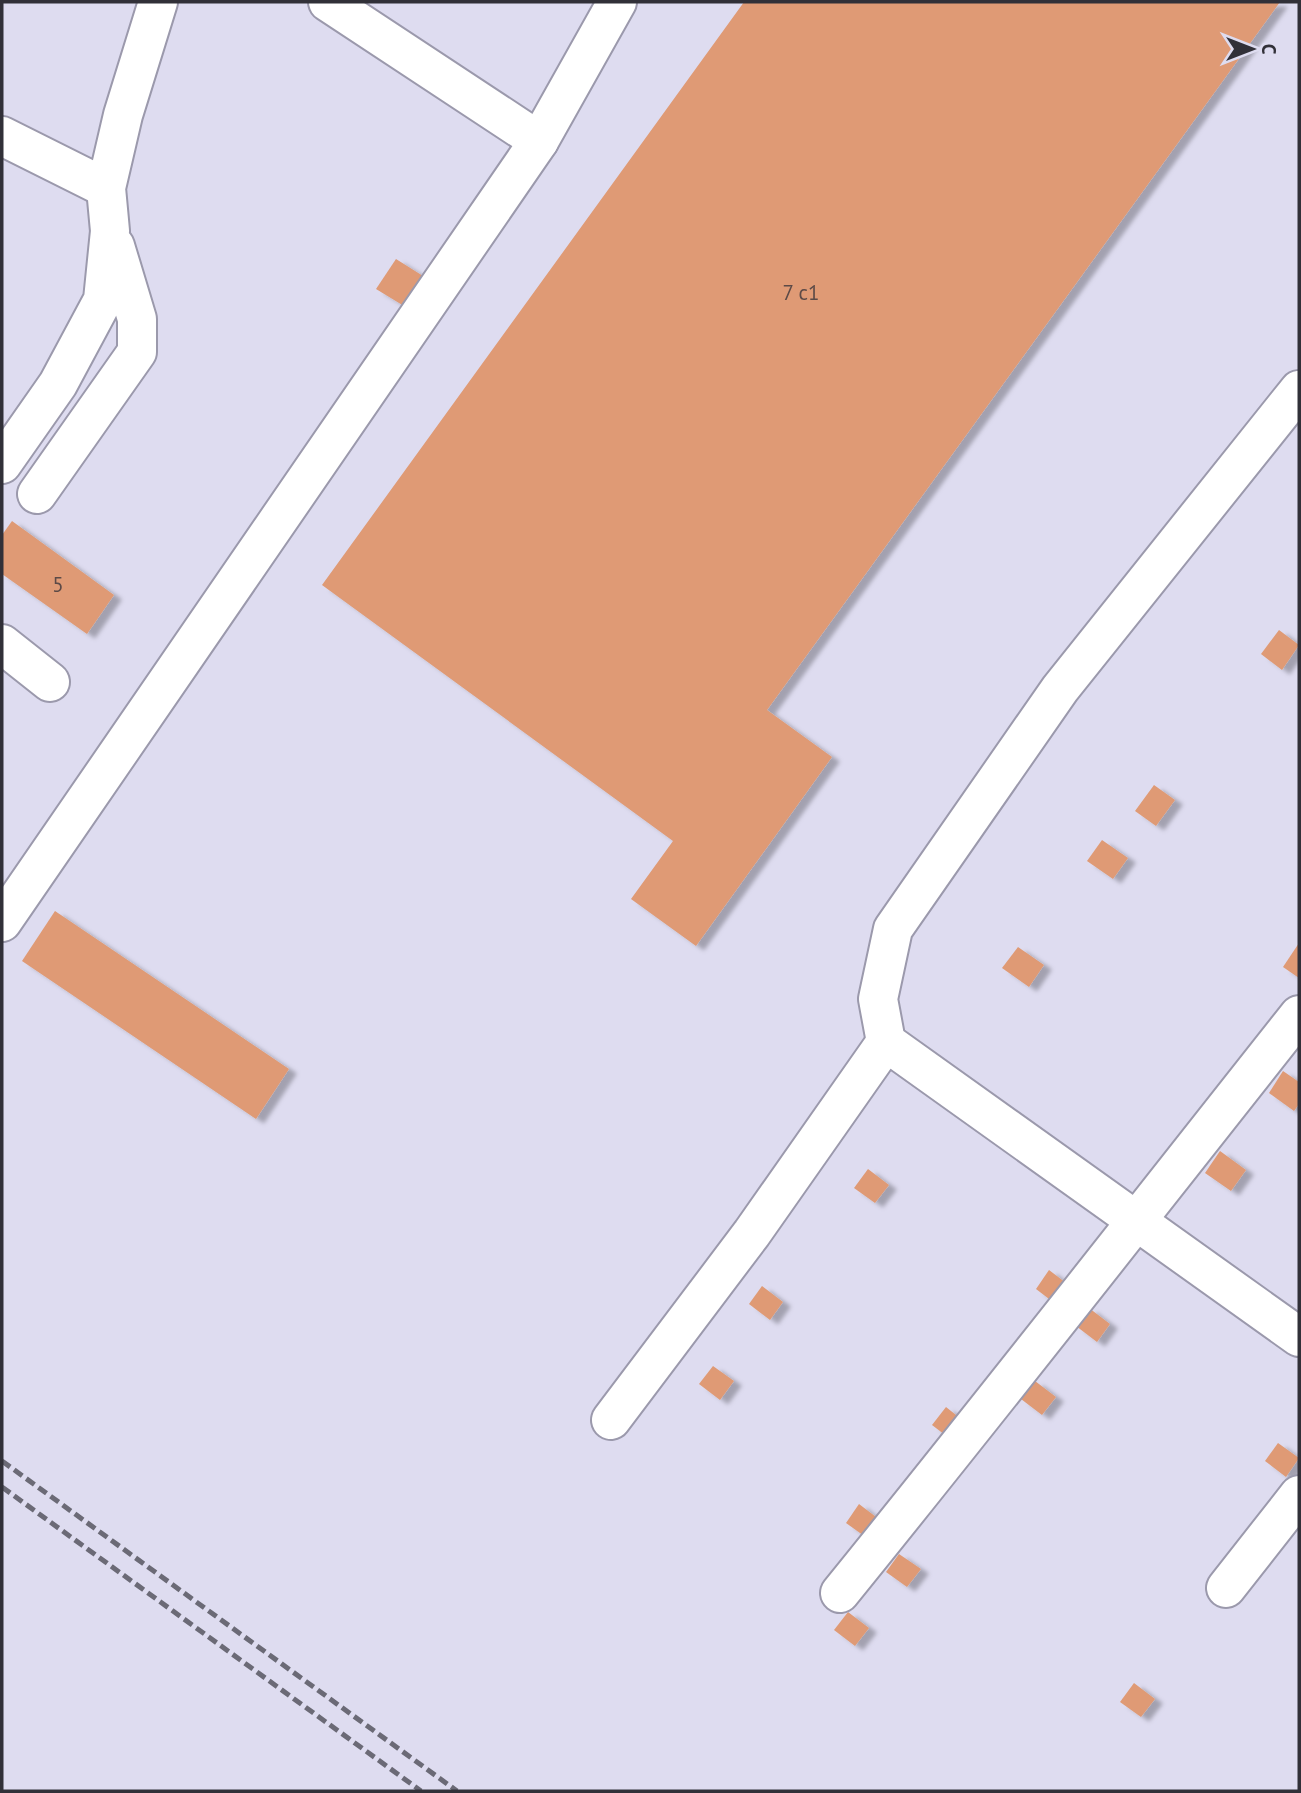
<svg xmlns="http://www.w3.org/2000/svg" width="1301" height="1793" viewBox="0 0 1301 1793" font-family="'PT Sans',sans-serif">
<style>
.building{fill:#df9a74;filter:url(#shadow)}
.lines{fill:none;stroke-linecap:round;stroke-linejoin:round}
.minor-casing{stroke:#9b99ac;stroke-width:42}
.minor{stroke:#fff;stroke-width:38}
.rail{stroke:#6b6a76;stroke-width:5;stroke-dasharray:10 5;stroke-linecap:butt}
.labels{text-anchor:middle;stroke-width:5;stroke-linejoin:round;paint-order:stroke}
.number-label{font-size:21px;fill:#5c4a47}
</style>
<defs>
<filter id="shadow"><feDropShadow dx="8" dy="4.5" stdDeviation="2" flood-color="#0004"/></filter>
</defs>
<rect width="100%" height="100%" fill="#dedcf0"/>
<g class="building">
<path d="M 744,2 L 1280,2 L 767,710 L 832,757 L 696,946 L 631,899 L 673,841 L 322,585 Z"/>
<path d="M 396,259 L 423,276 L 404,306 L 376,289 Z"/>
<path d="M 12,521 L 114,595 L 87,634 L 2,574 L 2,535 Z"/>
<path d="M 1279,630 L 1299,645 L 1282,670 L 1261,654 Z"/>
<path d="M 1154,785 L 1175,800 L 1156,826 L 1135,811 Z"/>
<path d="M 1102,840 L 1128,858 L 1113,879 L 1087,861 Z"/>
<path d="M 55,911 L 289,1069 L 256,1119 L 22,961 Z"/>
<path d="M 1299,943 L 1299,978 L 1283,967 Z"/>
<path d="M 1018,947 L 1044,965 L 1029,987 L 1002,968 Z"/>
<path d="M 1283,1071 L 1299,1082 L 1299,1104 L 1294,1111 L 1269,1093 Z"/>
<path d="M 1220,1151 L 1246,1170 L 1231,1191 L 1205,1173 Z"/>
<path d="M 868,1169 L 889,1185 L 875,1203 L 854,1188 Z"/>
<path d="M 1049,1270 L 1070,1286 L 1057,1305 L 1036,1289 Z"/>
<path d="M 762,1286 L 783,1302 L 770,1320 L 749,1304 Z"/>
<path d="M 1089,1308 L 1110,1324 L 1097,1342 L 1076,1326 Z"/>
<path d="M 713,1366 L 734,1381 L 720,1400 L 699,1384 Z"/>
<path d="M 1035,1381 L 1056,1397 L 1042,1415 L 1021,1399 Z"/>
<path d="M 946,1407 L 966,1423 L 953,1441 L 932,1425 Z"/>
<path d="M 1278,1443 L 1299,1458 L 1286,1477 L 1265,1461 Z"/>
<path d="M 859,1504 L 880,1520 L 867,1538 L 846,1523 Z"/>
<path d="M 899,1554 L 921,1569 L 907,1587 L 886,1572 Z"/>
<path d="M 848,1612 L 869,1628 L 855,1646 L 834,1630 Z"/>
<path d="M 1134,1683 L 1155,1699 L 1141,1717 L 1120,1702 Z"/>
</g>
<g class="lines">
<defs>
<g id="minor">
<path d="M 328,2 L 539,141"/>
<path d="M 2,136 L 106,188"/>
<path d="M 1299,390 L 1060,689 L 893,929 L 878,999 L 886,1042 L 1299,1337"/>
<path d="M 2,464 L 58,384 L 103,300 L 110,231 L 106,188 L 123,115 L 158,2"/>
<path d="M 37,494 L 137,352 L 137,319 L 115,246"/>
<path d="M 2,644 L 50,682"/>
<path d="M 2,922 L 539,141 L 617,2"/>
<path d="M 611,1420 L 752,1233 L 886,1042"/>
<path d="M 1226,1588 L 1299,1495"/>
<path d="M 840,1593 C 995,1402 1146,1208 1299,1015"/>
</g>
</defs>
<use href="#minor" class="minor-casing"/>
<use href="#minor" class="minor"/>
<g class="rail">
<path d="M 2,1461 L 457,1791"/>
<path d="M 2,1487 L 421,1791"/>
</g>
</g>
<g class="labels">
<g class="number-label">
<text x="801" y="300">7 с1</text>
<text x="58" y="592">5</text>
</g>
</g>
<rect width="1301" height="1793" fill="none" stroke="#313038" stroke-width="7"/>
<g transform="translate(1252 49) rotate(90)" stroke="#dedcf0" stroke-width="5" paint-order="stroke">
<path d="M0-5L12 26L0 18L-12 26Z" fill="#313038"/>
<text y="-10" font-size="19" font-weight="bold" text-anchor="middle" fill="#313038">С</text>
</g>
</svg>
